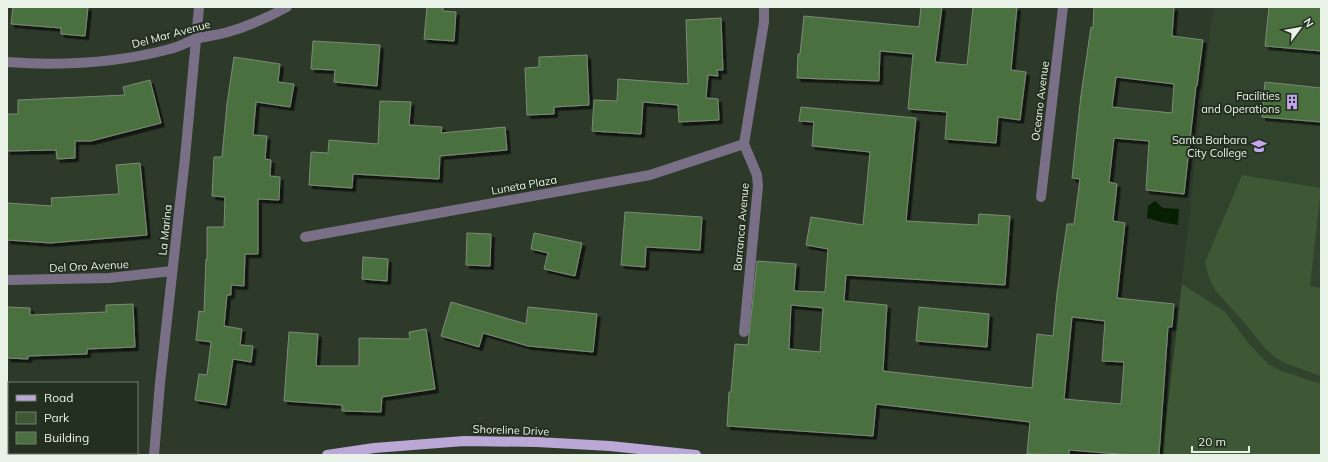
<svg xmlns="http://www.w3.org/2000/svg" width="1328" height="462" viewBox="0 0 1328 462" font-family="Mulish,sans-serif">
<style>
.built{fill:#32432d}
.green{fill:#3e5836}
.water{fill:#072001}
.building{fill:#4b6f41;stroke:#7c8b78;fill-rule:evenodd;filter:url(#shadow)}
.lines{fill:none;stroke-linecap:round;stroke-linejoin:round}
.minor{stroke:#797087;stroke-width:10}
.major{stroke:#bba8d7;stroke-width:10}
.labels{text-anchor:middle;stroke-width:4;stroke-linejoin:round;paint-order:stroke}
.street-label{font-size:11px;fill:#e9f2e7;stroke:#233020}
.poi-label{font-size:11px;fill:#e9f2e7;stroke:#233020;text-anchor:end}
</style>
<defs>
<filter id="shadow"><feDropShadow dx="3.5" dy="3.5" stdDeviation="0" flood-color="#0009"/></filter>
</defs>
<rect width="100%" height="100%" fill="#2d3a2a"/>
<path class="built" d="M 1213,7 L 1321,7 L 1321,455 L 1162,455 Z"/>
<g class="green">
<path d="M 1242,175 L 1321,188 L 1310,286 L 1321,288 L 1321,376 L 1287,364 L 1276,358 L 1267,350 L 1262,345 L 1244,322 L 1216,291 L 1209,278 L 1205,262 Z"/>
<path d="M 1182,284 L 1225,312 L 1250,345 L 1268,364 L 1279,370 L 1321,384 L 1321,455 L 1162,455 Z"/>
</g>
<path class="water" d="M 1155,201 L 1163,208 L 1179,209 L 1178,225 L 1161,222 L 1147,218 L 1148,206 Z"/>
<g class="building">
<path d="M 13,7 L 88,7 L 85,36 L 61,34 L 61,28 L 11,24 Z"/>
<path d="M 427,7 L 443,7 L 443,11 L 456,12 L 454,41 L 424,39 Z"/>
<path d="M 921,7 L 942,7 L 935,62 L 967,65 L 973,7 L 1017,7 L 1011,70 L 1026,72 L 1020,120 L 998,117 L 996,143 L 945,139 L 947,112 L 908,109 L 913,54 L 880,51 L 879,81 L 797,78 L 798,54 L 800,54 L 804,16 L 919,27 Z"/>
<path d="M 1094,7 L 1174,7 L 1172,36 L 1203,40 L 1197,86 L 1196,86 L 1184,194 L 1146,190 L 1149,141 L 1114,138 L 1109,182 L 1117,184 L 1113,221 L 1125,223 L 1117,298 L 1174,304 L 1172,327 L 1168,327 L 1159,455 L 1131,455 L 1069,450 L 1069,455 L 1027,454 L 1030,422 L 876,404 L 873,436 L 727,426 L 729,392 L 731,392 L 735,344 L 748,345 L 757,261 L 796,264 L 794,291 L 825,292 L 828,249 L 806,245 L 811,217 L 863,225 L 870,152 L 812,146 L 814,122 L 799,121 L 801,107 L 916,118 L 906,221 L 978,225 L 979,214 L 1010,216 L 1005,285 L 846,275 L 844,301 L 887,305 L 883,371 L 1032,388 L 1037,334 L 1053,336 L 1057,293 L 1067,224 L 1074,224 L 1080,179 L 1072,178 L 1081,95 L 1091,27 L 1093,28 ZM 1116,77 L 1174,84 L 1172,113 L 1112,107 ZM 791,305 L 823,308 L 820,352 L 789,349 ZM 1072,317 L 1105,321 L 1102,361 L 1124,362 L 1121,404 L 1064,399 Z"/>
<path d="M 1269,7 L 1321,7 L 1321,51 L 1265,46 Z"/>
<path d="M 721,18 L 723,70 L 717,70 L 718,76 L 708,75 L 706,98 L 718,99 L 719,120 L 679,122 L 678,105 L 643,102 L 641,134 L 592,131 L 594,100 L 617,101 L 618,79 L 688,84 L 686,20 Z"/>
<path d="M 313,41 L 380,45 L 377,86 L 334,82 L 335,70 L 311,69 Z"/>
<path d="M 587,55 L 589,105 L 554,107 L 554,114 L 527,115 L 525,68 L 539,67 L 539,57 Z"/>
<path d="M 234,57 L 280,64 L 278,82 L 294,84 L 290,107 L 256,102 L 253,135 L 267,136 L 265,159 L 271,160 L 270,176 L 280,177 L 279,200 L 258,199 L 258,254 L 245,254 L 244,286 L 231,285 L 231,295 L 227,295 L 224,326 L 242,329 L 240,345 L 253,346 L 251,362 L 233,359 L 226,405 L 195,400 L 199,374 L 207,375 L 211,342 L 196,340 L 199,311 L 204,312 L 206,259 L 207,260 L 207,227 L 224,227 L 225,197 L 212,196 L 214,157 L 222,157 L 227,104 Z"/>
<path d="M 150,80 L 161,123 L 91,141 L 75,141 L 75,158 L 57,159 L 56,150 L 7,151 L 7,114 L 18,114 L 18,100 L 125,95 L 123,87 Z"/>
<path d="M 1265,82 L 1321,88 L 1321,122 L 1262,117 Z"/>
<path d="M 380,101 L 411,102 L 409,125 L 442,127 L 441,133 L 505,127 L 507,150 L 440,156 L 439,179 L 353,174 L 352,188 L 309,185 L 311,152 L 328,153 L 329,140 L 378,144 Z"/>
<path d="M 140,163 L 147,235 L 50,243 L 7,240 L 7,203 L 52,206 L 51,198 L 119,194 L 116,165 Z"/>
<path d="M 625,212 L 702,217 L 700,250 L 646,247 L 645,267 L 621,265 Z"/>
<path d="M 467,233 L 491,234 L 490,266 L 466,265 Z"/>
<path d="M 534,233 L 582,243 L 575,276 L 544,269 L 548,253 L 531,249 Z"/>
<path d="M 363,257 L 388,259 L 387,281 L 362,279 Z"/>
<path d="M 451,302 L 526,324 L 528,307 L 597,314 L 593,352 L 528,346 L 483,333 L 479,347 L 441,336 Z"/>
<path d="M 133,304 L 135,347 L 87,349 L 87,354 L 28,356 L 28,359 L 7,358 L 7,307 L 30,308 L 30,315 L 106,312 L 106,305 Z"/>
<path d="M 919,307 L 989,314 L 987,347 L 916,341 Z"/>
<path d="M 426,329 L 435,389 L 382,397 L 381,412 L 342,411 L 342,405 L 284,401 L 289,332 L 318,334 L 316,366 L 359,366 L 359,338 L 410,339 L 409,332 Z"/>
</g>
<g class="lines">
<g class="minor">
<path d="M 7,62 C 61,66 117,63 170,49 C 179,47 187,42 196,39 C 206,36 218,35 228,32 C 249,26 269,17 287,7"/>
<path d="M 1041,197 L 1063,7"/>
<path d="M 305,237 L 650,175 L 744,144"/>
<path d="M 7,280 L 109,278 L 172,271"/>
<path d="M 744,332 L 758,186 L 757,175 L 744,144 L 764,22 L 764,7"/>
<path d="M 154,455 L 160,383 L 185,158 L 199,7"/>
</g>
<path class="major" d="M 327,455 L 374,448 L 464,441 L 537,442 L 610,446 L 696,455"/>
</g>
<defs>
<symbol id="building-bare" viewBox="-9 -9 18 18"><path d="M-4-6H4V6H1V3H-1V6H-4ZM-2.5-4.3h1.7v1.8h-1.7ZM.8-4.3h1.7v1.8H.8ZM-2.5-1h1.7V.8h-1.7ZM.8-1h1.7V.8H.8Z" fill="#c6a6f0" stroke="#233020" stroke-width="2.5" paint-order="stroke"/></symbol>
<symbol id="university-bare" viewBox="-9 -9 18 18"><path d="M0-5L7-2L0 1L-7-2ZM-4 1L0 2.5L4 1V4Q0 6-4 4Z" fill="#c6a6f0" stroke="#233020" stroke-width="2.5" paint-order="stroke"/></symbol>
</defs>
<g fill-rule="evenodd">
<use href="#building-bare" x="1281" y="91" width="22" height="22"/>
<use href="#university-bare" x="1248" y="135" width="22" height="22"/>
</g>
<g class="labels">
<g class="street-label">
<text transform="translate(171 34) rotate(-15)" y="4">Del Mar Avenue</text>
<text transform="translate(1040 101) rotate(-83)" y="4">Oceano Avenue</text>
<text transform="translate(524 185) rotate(-10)" y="4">Luneta Plaza</text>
<text transform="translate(741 227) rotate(-85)" y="4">Barranca Avenue</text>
<text transform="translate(165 230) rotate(-84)" y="4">La Marina</text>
<text transform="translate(89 266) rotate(-3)" y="4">Del Oro Avenue</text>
<text transform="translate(511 430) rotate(2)" y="4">Shoreline Drive</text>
</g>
<g class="poi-label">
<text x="1280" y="100">Facilities<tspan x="1280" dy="13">and Operations</tspan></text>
<text x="1247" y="144">Santa Barbara<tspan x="1247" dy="13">City College</tspan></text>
</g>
</g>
<rect width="1328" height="462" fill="none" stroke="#e9f2e7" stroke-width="16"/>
<rect x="8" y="382" width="130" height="72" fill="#233020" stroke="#727e70"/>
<rect x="16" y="395" width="20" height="6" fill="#bba8d7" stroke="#727e70"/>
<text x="44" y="402" font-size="12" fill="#e9f2e7">Road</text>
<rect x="16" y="412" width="20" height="12" fill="#3e5836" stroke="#727e70"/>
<text x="44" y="422" font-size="12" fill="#e9f2e7">Park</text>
<rect x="16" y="432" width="20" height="12" fill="#4b6f41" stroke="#727e70"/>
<text x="44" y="442" font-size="12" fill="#e9f2e7">Building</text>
<g transform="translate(1300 28) rotate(58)" stroke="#233020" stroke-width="3" paint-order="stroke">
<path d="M0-3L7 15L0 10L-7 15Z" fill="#e9f2e7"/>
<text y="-6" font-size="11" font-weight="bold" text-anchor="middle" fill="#e9f2e7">N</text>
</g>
<path d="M1192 446v6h57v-6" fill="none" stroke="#e9f2e7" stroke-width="2"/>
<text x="1198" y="446" font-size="12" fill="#e9f2e7" stroke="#233020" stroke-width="3" paint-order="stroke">20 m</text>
</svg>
